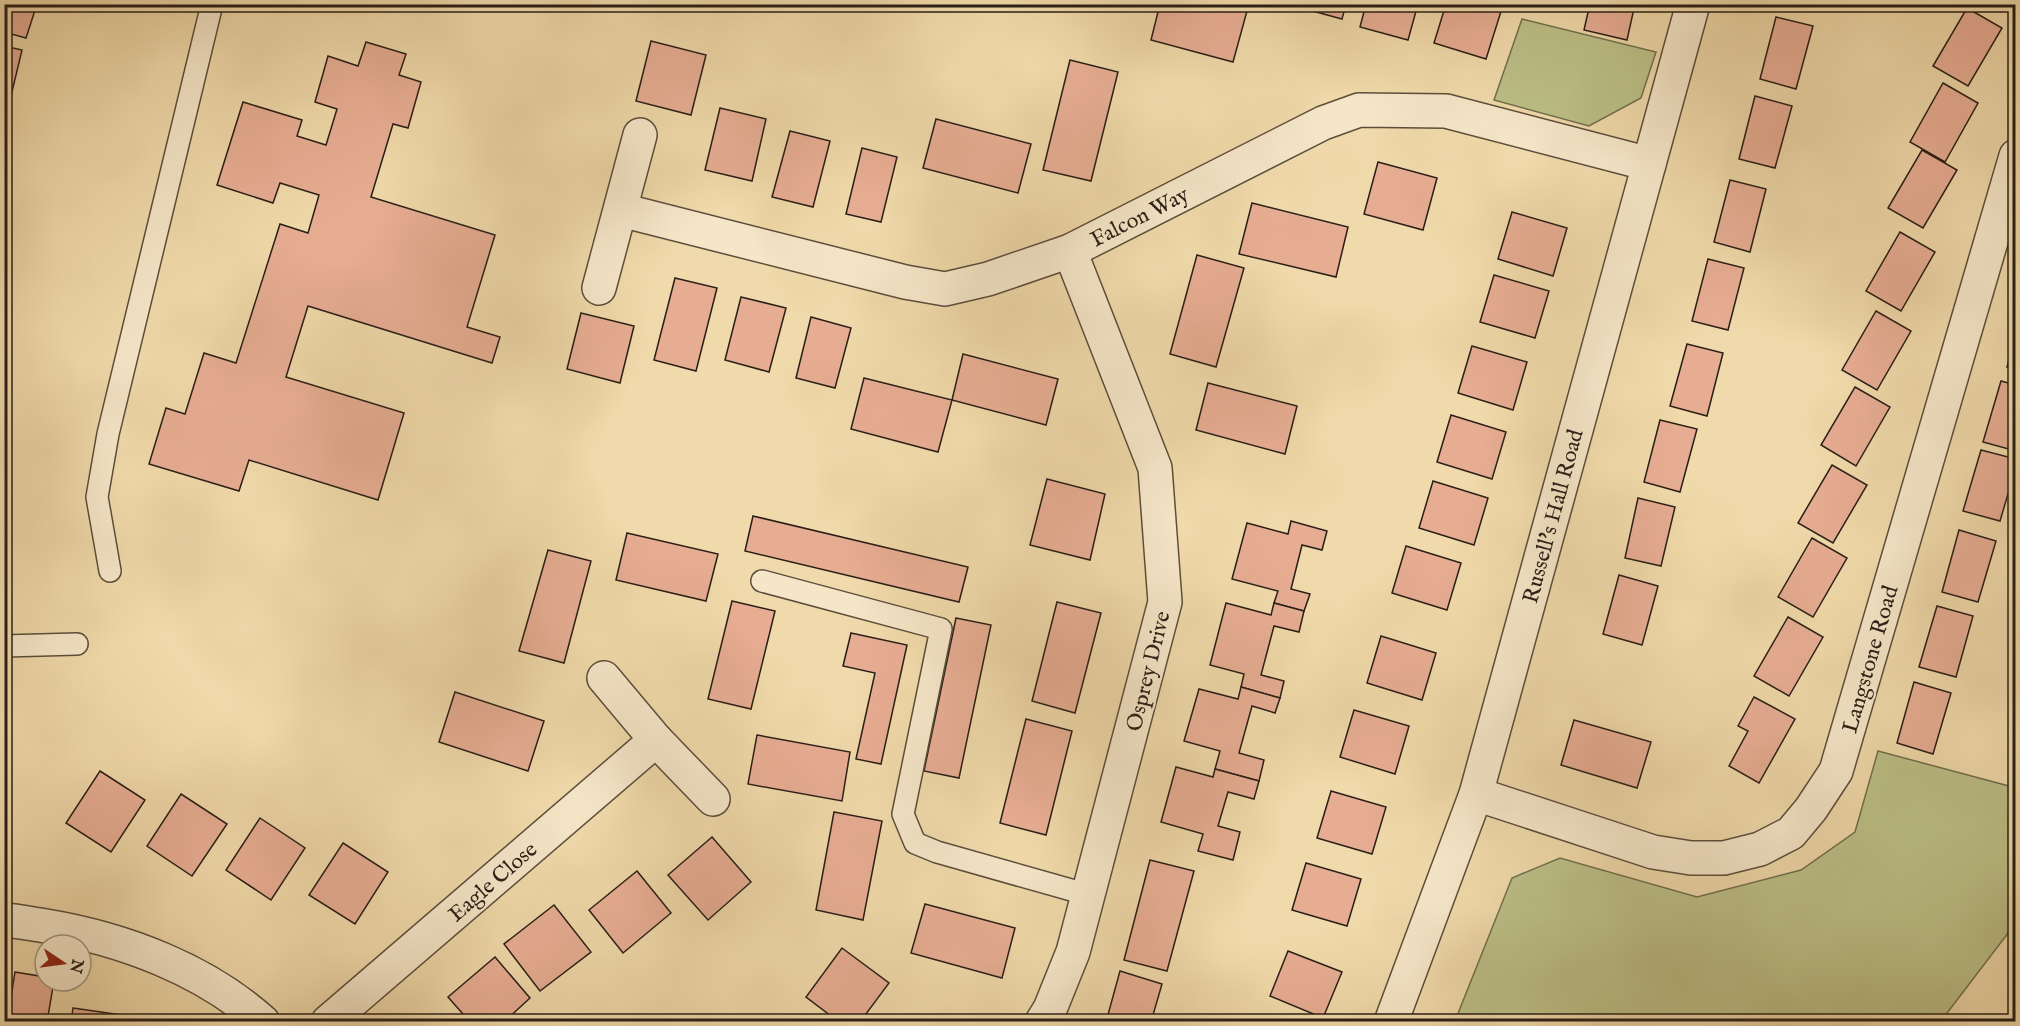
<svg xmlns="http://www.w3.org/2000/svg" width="2020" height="1026" viewBox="0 0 2020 1026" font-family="'IM FELL English',serif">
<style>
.green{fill:#bcbf87;stroke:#726f4e;stroke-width:1.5}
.building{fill:#e7ad93;stroke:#291f16;stroke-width:1.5}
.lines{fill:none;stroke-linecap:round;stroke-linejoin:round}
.lane-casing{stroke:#5b4e3b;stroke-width:24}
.street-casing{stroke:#5b4e3b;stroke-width:36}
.lane{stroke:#f5e6c8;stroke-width:21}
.street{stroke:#f5e6c8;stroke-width:33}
.labels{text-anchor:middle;stroke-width:4.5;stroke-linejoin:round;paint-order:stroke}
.street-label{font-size:22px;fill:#291f16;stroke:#f5e6c8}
</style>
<rect width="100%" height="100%" fill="#f0d9aa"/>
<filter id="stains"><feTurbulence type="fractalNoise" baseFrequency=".00333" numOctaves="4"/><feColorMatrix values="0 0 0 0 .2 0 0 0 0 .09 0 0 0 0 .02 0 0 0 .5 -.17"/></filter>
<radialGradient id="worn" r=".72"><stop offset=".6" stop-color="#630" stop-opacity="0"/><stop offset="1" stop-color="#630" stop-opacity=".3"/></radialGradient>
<g class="green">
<path d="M 1522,19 L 1656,52 L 1641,98 L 1589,126 L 1494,100 Z"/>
<path d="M 1878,751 L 2009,786 L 2015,764 L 2015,924 L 1941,1021 L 1455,1021 L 1512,878 L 1560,858 L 1697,897 L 1801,870 L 1855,832 Z"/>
</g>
<g class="building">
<path d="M 4,4 L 37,4 L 26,38 L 4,32 Z"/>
<path d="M 1160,4 L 1223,4 L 1247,11 L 1233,62 L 1151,40 Z"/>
<path d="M 1287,4 L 1346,4 L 1342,19 Z"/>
<path d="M 1366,4 L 1418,4 L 1408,40 L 1360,27 Z"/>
<path d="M 1446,4 L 1503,5 L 1486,59 L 1434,43 Z"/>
<path d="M 1576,4 L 1635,4 L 1627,40 L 1584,30 L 1589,8 Z"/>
<path d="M 1967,8 L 2002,28 L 1968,86 L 1933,66 Z"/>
<path d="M 1776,17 L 1813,26 L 1796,89 L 1760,79 Z"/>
<path d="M 651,41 L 706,55 L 691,115 L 636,101 Z"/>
<path d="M 366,42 L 406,54 L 399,75 L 421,82 L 408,128 L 393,124 L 371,197 L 495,235 L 467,327 L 500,337 L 492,363 L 308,306 L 286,377 L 404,413 L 378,500 L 249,460 L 239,491 L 149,464 L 166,408 L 185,414 L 204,353 L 236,363 L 280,224 L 308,233 L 319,195 L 280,183 L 273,203 L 217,185 L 243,102 L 302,120 L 297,136 L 326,145 L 337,109 L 315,102 L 328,56 L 358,66 Z"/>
<path d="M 4,46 L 22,50 L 4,125 Z"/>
<path d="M 1070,60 L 1118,72 L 1091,181 L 1043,170 Z"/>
<path d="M 1943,83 L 1978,103 L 1945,162 L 1910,142 Z"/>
<path d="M 1755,96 L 1792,106 L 1775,168 L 1739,159 Z"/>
<path d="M 720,108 L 766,119 L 752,181 L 705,170 Z"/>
<path d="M 936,119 L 1031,144 L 1018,193 L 923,168 Z"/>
<path d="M 790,131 L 830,141 L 813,207 L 772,197 Z"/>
<path d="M 862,148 L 897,157 L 881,222 L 846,214 Z"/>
<path d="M 1922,150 L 1957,170 L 1923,228 L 1888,208 Z"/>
<path d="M 1378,162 L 1437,178 L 1423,230 L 1364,214 Z"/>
<path d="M 1730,180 L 1766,189 L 1750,252 L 1714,242 Z"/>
<path d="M 1252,203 L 1348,227 L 1336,277 L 1239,254 Z"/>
<path d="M 1512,212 L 1567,228 L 1553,276 L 1498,259 Z"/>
<path d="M 1900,232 L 1935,252 L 1901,311 L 1866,291 Z"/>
<path d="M 1197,255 L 1244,268 L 1216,367 L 1170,354 Z"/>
<path d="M 1708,259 L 1744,268 L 1728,330 L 1692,321 Z"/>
<path d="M 1494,275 L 1549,291 L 1535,338 L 1480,322 Z"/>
<path d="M 675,278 L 717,288 L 696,371 L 654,360 Z"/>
<path d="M 741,297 L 786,308 L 769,372 L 725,360 Z"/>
<path d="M 1876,311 L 1911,331 L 1877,390 L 1842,370 Z"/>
<path d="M 581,313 L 634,326 L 620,383 L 567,369 Z"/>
<path d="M 811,317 L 851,328 L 835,388 L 796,378 Z"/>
<path d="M 2016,335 L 2016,370 L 2007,367 Z"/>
<path d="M 1687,344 L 1723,353 L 1707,416 L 1670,406 Z"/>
<path d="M 1472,346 L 1527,362 L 1513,410 L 1458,393 Z"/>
<path d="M 963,354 L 1058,379 L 1046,425 L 952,400 Z"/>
<path d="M 864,378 L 952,400 L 938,452 L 851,429 Z"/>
<path d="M 2001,381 L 2016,385 L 2016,451 L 1983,442 Z"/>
<path d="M 1208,383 L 1297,406 L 1285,454 L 1196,430 Z"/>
<path d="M 1855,387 L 1890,407 L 1856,466 L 1821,445 Z"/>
<path d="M 1451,415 L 1506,432 L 1492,479 L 1437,462 Z"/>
<path d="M 1660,420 L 1697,429 L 1680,492 L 1644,482 Z"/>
<path d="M 1981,450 L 2016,459 L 2016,467 L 2000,521 L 1963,511 Z"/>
<path d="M 1832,465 L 1867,485 L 1833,543 L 1798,523 Z"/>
<path d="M 1047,479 L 1105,494 L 1090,560 L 1030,545 Z"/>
<path d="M 1433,481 L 1488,498 L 1474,545 L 1419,528 Z"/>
<path d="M 1638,498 L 1675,507 L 1661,566 L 1625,558 Z"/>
<path d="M 753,516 L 968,567 L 959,602 L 745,551 Z"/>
<path d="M 1291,521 L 1327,531 L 1322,550 L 1302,545 L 1291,589 L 1310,594 L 1304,611 L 1274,603 L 1278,591 L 1232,579 L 1247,523 L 1288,534 Z"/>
<path d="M 1959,530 L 1996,541 L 1978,602 L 1942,592 Z"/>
<path d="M 627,533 L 718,554 L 706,601 L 616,580 Z"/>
<path d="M 1812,538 L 1847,558 L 1813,617 L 1778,597 Z"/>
<path d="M 1406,546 L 1461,563 L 1447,610 L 1392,593 Z"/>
<path d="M 548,550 L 591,561 L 564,663 L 519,651 Z"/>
<path d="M 1619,575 L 1658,586 L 1642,645 L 1603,634 Z"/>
<path d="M 732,601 L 775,611 L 751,709 L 708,699 Z"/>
<path d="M 1057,602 L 1101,613 L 1075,713 L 1032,701 Z"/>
<path d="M 1226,603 L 1271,615 L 1274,603 L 1304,611 L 1299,632 L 1274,626 L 1261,675 L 1284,681 L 1280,698 L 1241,687 L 1244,674 L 1210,665 Z"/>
<path d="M 1937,606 L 1973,616 L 1956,677 L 1919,667 Z"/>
<path d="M 1788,617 L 1823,637 L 1789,696 L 1754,676 Z"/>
<path d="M 956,618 L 991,625 L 959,778 L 924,771 Z"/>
<path d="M 851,633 L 907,645 L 881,764 L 856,759 L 875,673 L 843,666 Z"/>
<path d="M 1381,636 L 1436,653 L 1422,700 L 1367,683 Z"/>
<path d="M 1914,682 L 1951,693 L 1933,754 L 1897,743 Z"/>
<path d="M 1241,687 L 1280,698 L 1275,713 L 1252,706 L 1239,753 L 1264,760 L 1259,781 L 1215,769 L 1220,751 L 1184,741 L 1199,689 L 1238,699 Z"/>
<path d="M 455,692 L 544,721 L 528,771 L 439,742 Z"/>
<path d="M 1754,697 L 1795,719 L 1759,783 L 1729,766 L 1748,731 L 1738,726 Z"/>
<path d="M 1354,710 L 1409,726 L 1395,774 L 1340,757 Z"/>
<path d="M 1026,719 L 1072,731 L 1046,835 L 1000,823 Z"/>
<path d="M 1574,720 L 1651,742 L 1637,788 L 1561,765 Z"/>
<path d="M 757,735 L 850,752 L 842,801 L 748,784 Z"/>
<path d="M 1176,767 L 1213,777 L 1215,769 L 1259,781 L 1254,799 L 1228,792 L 1218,826 L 1240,832 L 1233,860 L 1198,851 L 1203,834 L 1161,822 Z"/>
<path d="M 100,771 L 145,800 L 111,852 L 66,823 Z"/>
<path d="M 1331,791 L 1386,807 L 1372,854 L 1317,838 Z"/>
<path d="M 181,794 L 227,824 L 192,876 L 147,846 Z"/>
<path d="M 834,812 L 882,821 L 863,920 L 816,910 Z"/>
<path d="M 260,818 L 305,848 L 271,900 L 226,870 Z"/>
<path d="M 712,837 L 751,882 L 708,920 L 668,875 Z"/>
<path d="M 343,843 L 388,872 L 355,924 L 309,895 Z"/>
<path d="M 1150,860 L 1194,871 L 1167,971 L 1124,960 Z"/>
<path d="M 1306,863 L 1361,879 L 1347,926 L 1292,910 Z"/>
<path d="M 637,871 L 671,913 L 623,953 L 589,910 Z"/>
<path d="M 925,904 L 1015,928 L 1002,978 L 911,953 Z"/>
<path d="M 554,905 L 591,952 L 540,991 L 504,944 Z"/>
<path d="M 842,948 L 889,983 L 860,1022 L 839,1022 L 806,997 Z"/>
<path d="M 1288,951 L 1342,972 L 1323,1018 L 1270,996 Z"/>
<path d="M 495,957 L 530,998 L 504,1022 L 470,1022 L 448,997 Z"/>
<path d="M 1120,971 L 1162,984 L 1151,1022 L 1106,1022 Z"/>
<path d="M 15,972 L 45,977 L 45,981 L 54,981 L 47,1022 L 7,1022 Z"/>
<path d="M 73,1008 L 121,1015 L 120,1022 L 71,1022 Z"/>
</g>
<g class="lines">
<defs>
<g id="lane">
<path d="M 110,571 L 97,497 L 108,434 L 212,4"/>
<path d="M 762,581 L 941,629 L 903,814 L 915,843 L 937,852 L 1089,895"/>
<path d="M 4,646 L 77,644"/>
</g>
<g id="street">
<path d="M 621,210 L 905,282 L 945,289 L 988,279 L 1070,251 L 1323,123 L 1359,110 L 1446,111 L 1649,164"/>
<path d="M 599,288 L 640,135"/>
<path d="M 604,678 L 656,740 L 713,799"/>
<path d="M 1476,794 L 1653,852 L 1691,858 L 1724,858 L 1760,849 L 1791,833 L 1811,809 L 1836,771 L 2016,156"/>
<path d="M 4,920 C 18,921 32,924 46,926 C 123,939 204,969 263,1022"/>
<path d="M 328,1022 L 656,740"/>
<path d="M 1042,1022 L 1050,1009 L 1073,952 L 1165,602 L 1155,468 L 1070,251"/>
<path d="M 1391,1022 L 1476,794 L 1693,4"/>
</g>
</defs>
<use href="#lane" class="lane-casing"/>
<use href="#street" class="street-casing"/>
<use href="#lane" class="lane"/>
<use href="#street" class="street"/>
</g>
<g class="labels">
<g class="street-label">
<text transform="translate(1139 216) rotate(-27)" y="8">Falcon Way</text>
<text transform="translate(1552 516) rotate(-75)" y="8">Russell's Hall Road</text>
<text transform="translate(1869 659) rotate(-74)" y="8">Langstone Road</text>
<text transform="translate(1147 671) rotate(-76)" y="8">Osprey Drive</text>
<text transform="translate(492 881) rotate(-41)" y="8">Eagle Close</text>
</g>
</g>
<rect width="2020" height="1026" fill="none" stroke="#f0d9aa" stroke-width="24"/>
<rect x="6" y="6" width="2008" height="1014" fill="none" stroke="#291f16" stroke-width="3"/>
<rect x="12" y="12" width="1996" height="1002" fill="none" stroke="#291f16" stroke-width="1.5"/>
<g transform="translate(63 963) rotate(103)"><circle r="28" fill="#f5e6c8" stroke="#a39681" stroke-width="1.5"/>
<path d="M0-4.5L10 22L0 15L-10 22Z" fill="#8f2418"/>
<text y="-9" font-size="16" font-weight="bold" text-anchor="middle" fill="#291f16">N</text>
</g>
<rect width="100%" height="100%" filter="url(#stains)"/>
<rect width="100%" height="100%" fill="url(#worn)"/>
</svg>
